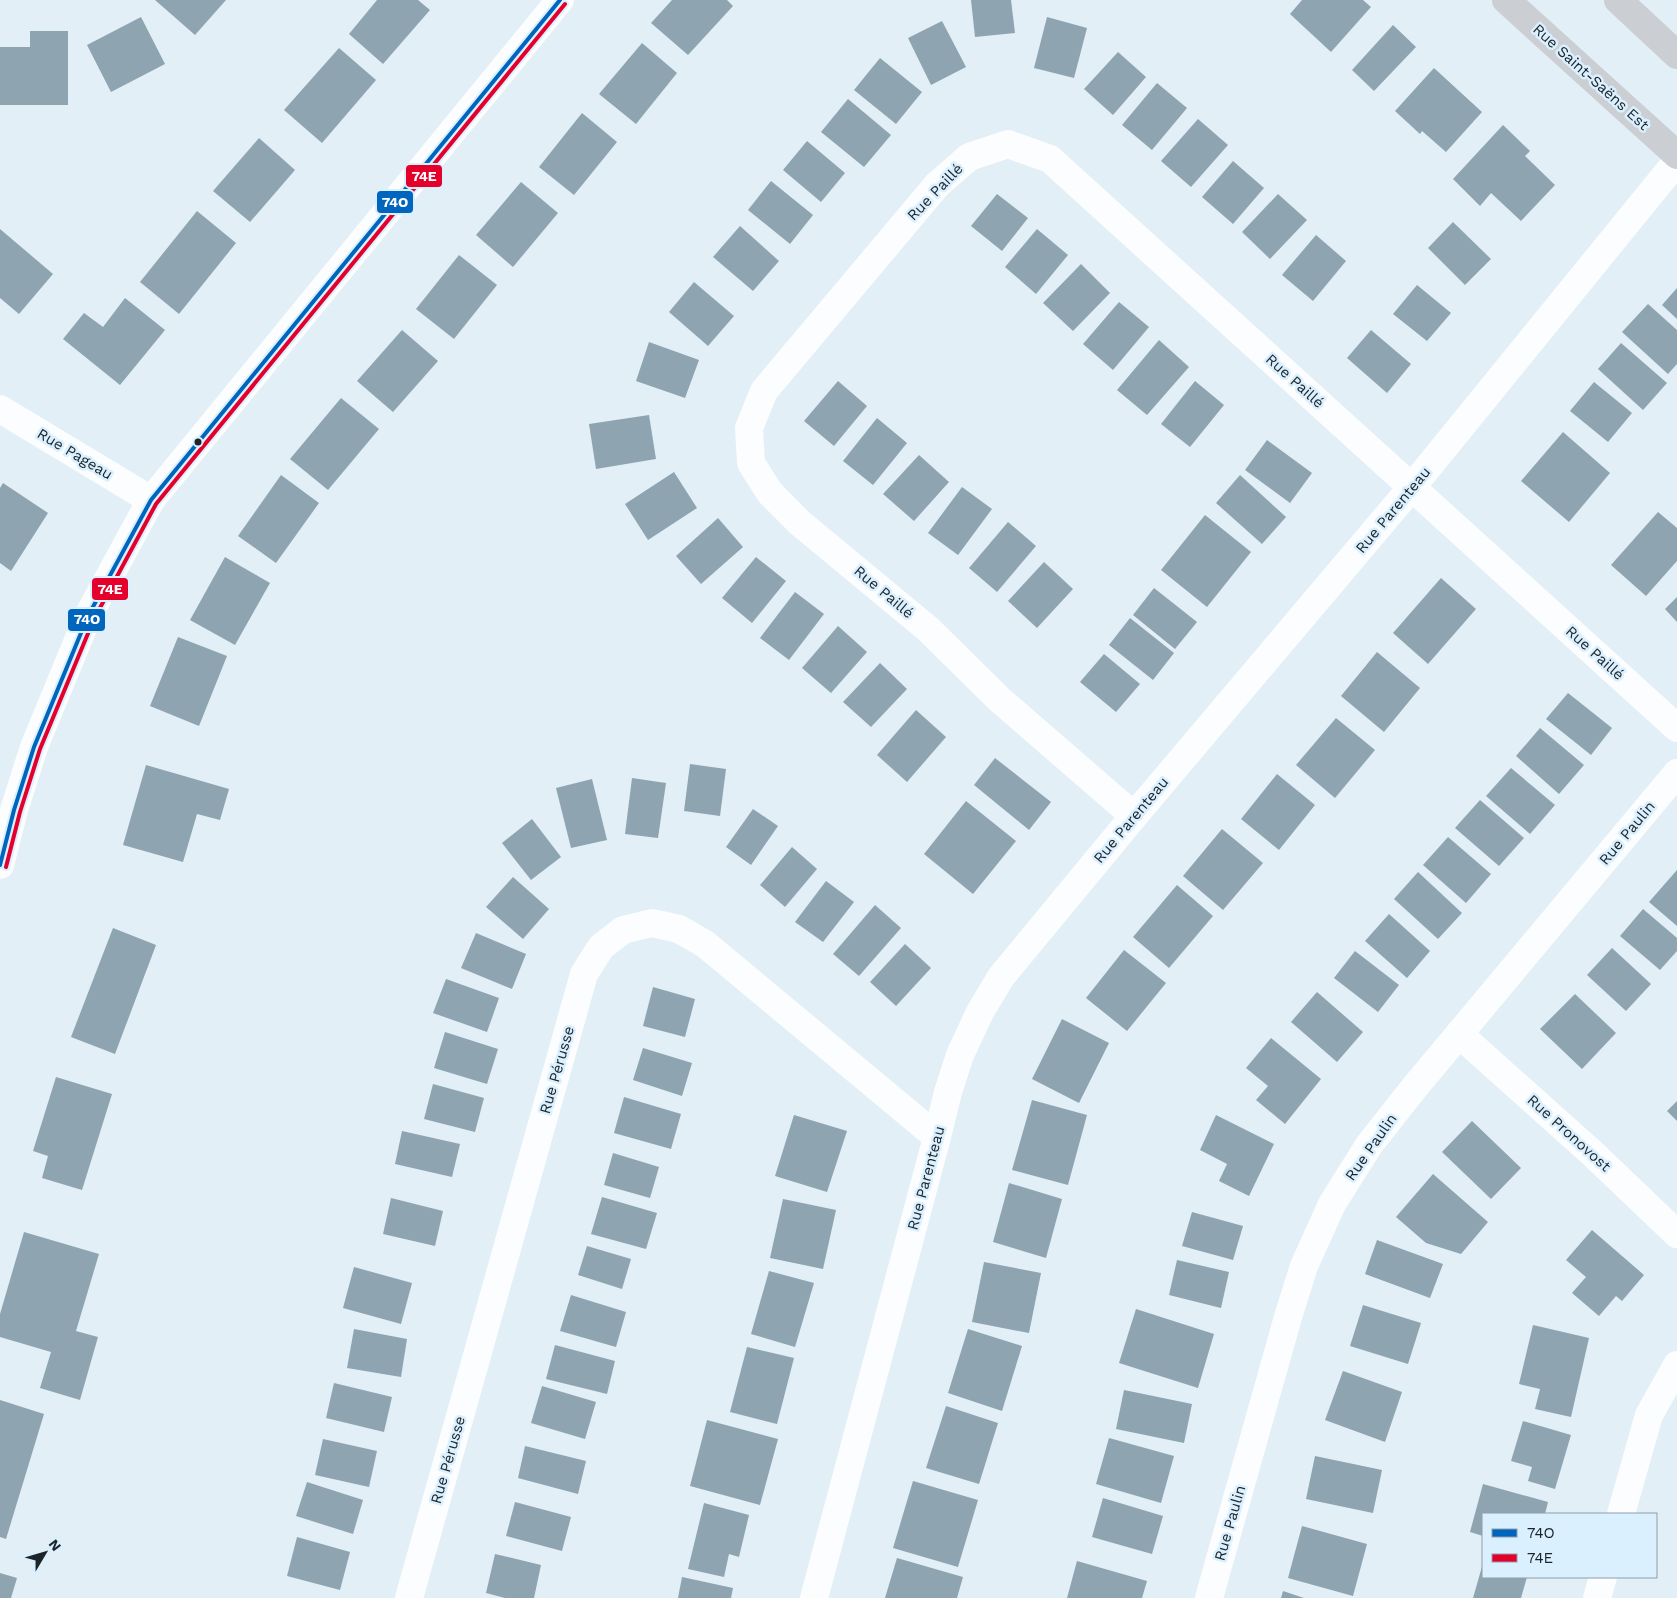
<svg xmlns="http://www.w3.org/2000/svg" width="1677" height="1598" viewBox="0 0 1677 1598" font-family="'Work Sans',sans-serif">
<style>
.building{fill:#8ea4b0}
.lines{fill:none;stroke-linecap:round;stroke-linejoin:round}
.street{stroke:#fbfdfe;stroke-width:28}
.secondary{stroke:#cbcfd3;stroke-width:28}
.bus-1-casing{stroke:#daf0ff;stroke-width:8}
.bus-2-casing{stroke:#daf0ff;stroke-width:8}
.bus-1{stroke:#0065bd;stroke-width:4}
.bus-2{stroke:#e4002b;stroke-width:4}
.bus-dot{fill:#1c242a;stroke:#daf0ff;stroke-width:2}
.labels{text-anchor:middle;stroke-width:5;stroke-linejoin:round;paint-order:stroke}
.street-label{font-size:15px;fill:#1c242a;stroke:#daf0ff}
.line-badge{stroke:#daf0ff;stroke-width:2}
.badge-label{font-size:14px;text-anchor:middle;font-weight:bold;fill:#fff}
</style>
<rect width="100%" height="100%" fill="#e2eff7"/>
<g class="building">
<path d="M 155,0 L 226,0 L 195,35 Z"/>
<path d="M 377,0 L 418,0 L 430,10 L 383,64 L 349,34 Z"/>
<path d="M 672,0 L 727,0 L 733,6 L 688,55 L 651,23 Z"/>
<path d="M 971,0 L 1011,0 L 1015,33 L 975,37 Z"/>
<path d="M 1302,0 L 1363,0 L 1371,7 L 1331,52 L 1290,14 Z"/>
<path d="M 141,17 L 165,64 L 111,92 L 87,45 Z"/>
<path d="M 1047,17 L 1087,28 L 1074,78 L 1034,68 Z"/>
<path d="M 942,21 L 966,67 L 931,85 L 908,38 Z"/>
<path d="M 1393,25 L 1416,47 L 1374,91 L 1352,70 Z"/>
<path d="M 30,31 L 68,31 L 68,105 L 0,105 L 0,47 L 30,47 Z"/>
<path d="M 642,43 L 677,73 L 636,124 L 599,94 Z"/>
<path d="M 339,48 L 376,80 L 322,143 L 284,110 Z"/>
<path d="M 1118,52 L 1146,77 L 1113,115 L 1084,89 Z"/>
<path d="M 880,58 L 922,92 L 896,124 L 854,90 Z"/>
<path d="M 1434,68 L 1482,112 L 1446,152 L 1422,131 L 1420,134 L 1395,111 Z"/>
<path d="M 1157,83 L 1187,108 L 1152,150 L 1122,125 Z"/>
<path d="M 848,99 L 891,135 L 864,167 L 821,132 Z"/>
<path d="M 582,113 L 617,142 L 574,195 L 539,167 Z"/>
<path d="M 1198,119 L 1228,145 L 1191,187 L 1161,161 Z"/>
<path d="M 1503,125 L 1530,151 L 1525,156 L 1555,185 L 1521,221 L 1491,193 L 1480,206 L 1453,179 Z"/>
<path d="M 259,138 L 295,170 L 250,222 L 213,191 Z"/>
<path d="M 807,141 L 845,173 L 821,202 L 783,170 Z"/>
<path d="M 1233,161 L 1264,188 L 1233,224 L 1202,197 Z"/>
<path d="M 771,181 L 813,215 L 790,244 L 748,210 Z"/>
<path d="M 521,182 L 558,213 L 513,267 L 476,235 Z"/>
<path d="M 997,194 L 1028,218 L 1002,251 L 971,226 Z"/>
<path d="M 1278,194 L 1307,220 L 1270,259 L 1242,232 Z"/>
<path d="M 197,211 L 236,243 L 179,314 L 140,282 Z"/>
<path d="M 1453,222 L 1491,259 L 1465,285 L 1428,248 Z"/>
<path d="M 740,226 L 779,261 L 753,291 L 713,257 Z"/>
<path d="M 0,229 L 53,274 L 19,314 L 0,298 Z"/>
<path d="M 1037,229 L 1068,255 L 1036,294 L 1005,267 Z"/>
<path d="M 1316,235 L 1346,261 L 1313,301 L 1282,275 Z"/>
<path d="M 459,255 L 497,285 L 454,339 L 416,309 Z"/>
<path d="M 1081,264 L 1110,293 L 1073,331 L 1043,303 Z"/>
<path d="M 694,282 L 734,316 L 708,346 L 669,312 Z"/>
<path d="M 1417,285 L 1451,313 L 1427,341 L 1393,314 Z"/>
<path d="M 1677,288 L 1677,319 L 1662,305 Z"/>
<path d="M 125,298 L 165,330 L 120,385 L 63,339 L 84,313 L 103,327 Z"/>
<path d="M 1119,302 L 1149,327 L 1113,370 L 1083,344 Z"/>
<path d="M 1648,304 L 1677,330 L 1677,364 L 1668,374 L 1622,332 Z"/>
<path d="M 402,330 L 438,361 L 393,412 L 357,381 Z"/>
<path d="M 1371,330 L 1411,364 L 1387,393 L 1347,358 Z"/>
<path d="M 1159,340 L 1189,367 L 1147,415 L 1117,390 Z"/>
<path d="M 649,342 L 699,360 L 685,398 L 636,381 Z"/>
<path d="M 1621,343 L 1667,383 L 1643,410 L 1598,369 Z"/>
<path d="M 838,381 L 867,406 L 834,446 L 804,421 Z"/>
<path d="M 1195,381 L 1224,405 L 1190,447 L 1161,424 Z"/>
<path d="M 1594,382 L 1632,413 L 1608,442 L 1570,411 Z"/>
<path d="M 341,398 L 379,429 L 328,490 L 290,459 Z"/>
<path d="M 649,415 L 656,459 L 596,469 L 589,424 Z"/>
<path d="M 877,418 L 907,443 L 873,485 L 843,461 Z"/>
<path d="M 1563,432 L 1610,473 L 1569,522 L 1521,481 Z"/>
<path d="M 1267,440 L 1312,473 L 1290,503 L 1245,470 Z"/>
<path d="M 919,455 L 949,482 L 914,521 L 883,494 Z"/>
<path d="M 674,472 L 697,508 L 648,540 L 625,504 Z"/>
<path d="M 281,475 L 319,503 L 276,563 L 238,536 Z"/>
<path d="M 1240,475 L 1286,517 L 1262,544 L 1216,503 Z"/>
<path d="M 3,483 L 48,513 L 11,571 L 0,563 L 0,488 Z"/>
<path d="M 962,487 L 992,509 L 958,555 L 928,533 Z"/>
<path d="M 1658,512 L 1677,528 L 1677,561 L 1646,596 L 1611,565 Z"/>
<path d="M 1205,515 L 1251,552 L 1207,607 L 1161,570 Z"/>
<path d="M 718,518 L 743,547 L 701,584 L 676,556 Z"/>
<path d="M 1008,522 L 1036,546 L 997,592 L 969,568 Z"/>
<path d="M 225,557 L 270,583 L 235,645 L 190,620 Z"/>
<path d="M 756,557 L 786,581 L 752,623 L 722,598 Z"/>
<path d="M 1044,562 L 1073,589 L 1037,628 L 1008,601 Z"/>
<path d="M 1441,578 L 1476,609 L 1428,664 L 1393,633 Z"/>
<path d="M 1154,588 L 1197,622 L 1175,649 L 1133,615 Z"/>
<path d="M 795,592 L 824,614 L 789,660 L 760,638 Z"/>
<path d="M 1677,597 L 1677,622 L 1665,609 Z"/>
<path d="M 1130,618 L 1174,653 L 1153,680 L 1109,645 Z"/>
<path d="M 838,626 L 867,652 L 831,693 L 802,668 Z"/>
<path d="M 178,637 L 227,656 L 199,726 L 150,706 Z"/>
<path d="M 1377,652 L 1420,688 L 1384,732 L 1341,696 Z"/>
<path d="M 1104,654 L 1140,684 L 1116,712 L 1080,682 Z"/>
<path d="M 880,663 L 907,689 L 871,727 L 843,702 Z"/>
<path d="M 1568,693 L 1612,728 L 1591,755 L 1546,719 Z"/>
<path d="M 916,710 L 946,737 L 907,782 L 877,755 Z"/>
<path d="M 1336,718 L 1375,750 L 1335,798 L 1296,765 Z"/>
<path d="M 1540,728 L 1584,765 L 1559,794 L 1516,756 Z"/>
<path d="M 995,758 L 1051,802 L 1029,830 L 974,785 Z"/>
<path d="M 690,764 L 726,769 L 720,816 L 684,811 Z"/>
<path d="M 146,765 L 229,789 L 220,820 L 197,814 L 183,862 L 123,845 Z"/>
<path d="M 1511,768 L 1555,805 L 1530,834 L 1486,796 Z"/>
<path d="M 1277,774 L 1315,805 L 1279,850 L 1241,819 Z"/>
<path d="M 632,778 L 666,783 L 658,838 L 625,834 Z"/>
<path d="M 592,779 L 607,840 L 571,848 L 556,788 Z"/>
<path d="M 1480,800 L 1524,838 L 1499,866 L 1455,828 Z"/>
<path d="M 966,801 L 1016,841 L 973,894 L 924,854 Z"/>
<path d="M 753,809 L 778,826 L 751,865 L 726,847 Z"/>
<path d="M 532,819 L 561,857 L 531,880 L 502,843 Z"/>
<path d="M 1222,829 L 1263,863 L 1223,910 L 1183,876 Z"/>
<path d="M 1448,837 L 1491,874 L 1466,903 L 1423,865 Z"/>
<path d="M 792,847 L 817,869 L 785,907 L 760,885 Z"/>
<path d="M 1677,870 L 1677,926 L 1649,902 Z"/>
<path d="M 1418,872 L 1462,913 L 1438,939 L 1394,899 Z"/>
<path d="M 513,877 L 549,909 L 523,939 L 486,907 Z"/>
<path d="M 826,881 L 854,902 L 823,942 L 795,922 Z"/>
<path d="M 1177,885 L 1213,916 L 1169,968 L 1133,937 Z"/>
<path d="M 875,905 L 901,928 L 859,976 L 833,954 Z"/>
<path d="M 1643,909 L 1677,938 L 1677,951 L 1660,970 L 1620,936 Z"/>
<path d="M 1389,914 L 1430,951 L 1407,978 L 1365,941 Z"/>
<path d="M 113,928 L 156,945 L 115,1054 L 71,1037 Z"/>
<path d="M 476,933 L 526,954 L 512,989 L 461,968 Z"/>
<path d="M 905,944 L 931,968 L 896,1006 L 870,982 Z"/>
<path d="M 1612,948 L 1651,984 L 1626,1011 L 1587,975 Z"/>
<path d="M 1124,950 L 1166,983 L 1127,1031 L 1086,998 Z"/>
<path d="M 1355,951 L 1399,985 L 1378,1012 L 1334,978 Z"/>
<path d="M 446,979 L 499,998 L 487,1032 L 433,1013 Z"/>
<path d="M 653,987 L 695,999 L 685,1037 L 643,1026 Z"/>
<path d="M 1317,992 L 1363,1032 L 1337,1062 L 1291,1022 Z"/>
<path d="M 1575,994 L 1616,1033 L 1582,1069 L 1540,1029 Z"/>
<path d="M 1062,1019 L 1109,1043 L 1079,1103 L 1032,1079 Z"/>
<path d="M 445,1032 L 498,1049 L 487,1084 L 434,1068 Z"/>
<path d="M 1271,1038 L 1321,1079 L 1285,1124 L 1256,1100 L 1268,1086 L 1246,1068 Z"/>
<path d="M 643,1048 L 692,1063 L 682,1096 L 633,1080 Z"/>
<path d="M 56,1077 L 112,1094 L 82,1190 L 42,1178 L 48,1156 L 33,1151 Z"/>
<path d="M 433,1084 L 484,1098 L 475,1132 L 424,1119 Z"/>
<path d="M 624,1097 L 681,1114 L 671,1149 L 614,1133 Z"/>
<path d="M 1032,1100 L 1087,1115 L 1068,1185 L 1012,1170 Z"/>
<path d="M 1677,1101 L 1677,1121 L 1667,1111 Z"/>
<path d="M 794,1115 L 847,1131 L 827,1192 L 775,1176 Z"/>
<path d="M 1216,1115 L 1274,1144 L 1249,1196 L 1219,1181 L 1227,1164 L 1200,1150 Z"/>
<path d="M 1472,1121 L 1521,1168 L 1491,1199 L 1442,1152 Z"/>
<path d="M 402,1131 L 460,1144 L 452,1177 L 395,1164 Z"/>
<path d="M 613,1153 L 659,1167 L 650,1198 L 604,1185 Z"/>
<path d="M 1433,1174 L 1488,1222 L 1461,1254 L 1426,1243 L 1396,1217 Z"/>
<path d="M 1009,1183 L 1062,1199 L 1046,1258 L 993,1242 Z"/>
<path d="M 602,1197 L 657,1213 L 646,1249 L 591,1234 Z"/>
<path d="M 391,1198 L 443,1211 L 435,1246 L 383,1234 Z"/>
<path d="M 783,1199 L 836,1210 L 823,1269 L 770,1258 Z"/>
<path d="M 1192,1212 L 1243,1226 L 1233,1260 L 1182,1246 Z"/>
<path d="M 1592,1230 L 1644,1275 L 1622,1301 L 1616,1296 L 1599,1316 L 1572,1293 L 1586,1277 L 1566,1260 Z"/>
<path d="M 24,1232 L 99,1254 L 76,1331 L 98,1337 L 80,1400 L 40,1388 L 51,1352 L 0,1337 L 0,1314 Z"/>
<path d="M 1377,1240 L 1443,1264 L 1430,1298 L 1365,1274 Z"/>
<path d="M 587,1246 L 631,1259 L 622,1289 L 578,1275 Z"/>
<path d="M 1177,1260 L 1229,1272 L 1221,1308 L 1169,1295 Z"/>
<path d="M 984,1262 L 1041,1273 L 1029,1333 L 972,1322 Z"/>
<path d="M 354,1267 L 412,1283 L 401,1324 L 343,1308 Z"/>
<path d="M 769,1271 L 814,1283 L 795,1347 L 751,1334 Z"/>
<path d="M 571,1295 L 626,1312 L 616,1347 L 560,1331 Z"/>
<path d="M 1363,1305 L 1421,1323 L 1408,1364 L 1350,1346 Z"/>
<path d="M 1136,1309 L 1214,1334 L 1198,1388 L 1119,1363 Z"/>
<path d="M 1533,1325 L 1589,1338 L 1571,1417 L 1535,1409 L 1540,1389 L 1519,1384 Z"/>
<path d="M 354,1329 L 407,1339 L 401,1377 L 347,1368 Z"/>
<path d="M 968,1329 L 1022,1346 L 1002,1411 L 948,1393 Z"/>
<path d="M 555,1345 L 615,1361 L 607,1394 L 546,1379 Z"/>
<path d="M 747,1347 L 794,1358 L 777,1424 L 730,1412 Z"/>
<path d="M 1343,1371 L 1402,1392 L 1385,1442 L 1325,1420 Z"/>
<path d="M 334,1383 L 392,1397 L 384,1432 L 326,1418 Z"/>
<path d="M 542,1386 L 596,1402 L 585,1439 L 531,1423 Z"/>
<path d="M 1124,1390 L 1192,1404 L 1184,1443 L 1116,1429 Z"/>
<path d="M 0,1400 L 44,1414 L 6,1539 L 0,1537 Z"/>
<path d="M 946,1406 L 998,1423 L 979,1484 L 926,1468 Z"/>
<path d="M 707,1420 L 778,1439 L 760,1505 L 690,1486 Z"/>
<path d="M 1523,1421 L 1571,1435 L 1555,1489 L 1528,1481 L 1532,1467 L 1511,1461 Z"/>
<path d="M 1109,1438 L 1174,1456 L 1161,1503 L 1096,1484 Z"/>
<path d="M 323,1439 L 377,1451 L 369,1487 L 315,1475 Z"/>
<path d="M 525,1446 L 586,1461 L 578,1494 L 518,1478 Z"/>
<path d="M 1315,1456 L 1382,1470 L 1373,1513 L 1306,1499 Z"/>
<path d="M 913,1481 L 978,1500 L 958,1567 L 893,1548 Z"/>
<path d="M 307,1482 L 363,1500 L 353,1534 L 296,1516 Z"/>
<path d="M 1483,1484 L 1548,1502 L 1545,1514 L 1483,1514 L 1483,1536 L 1470,1532 Z"/>
<path d="M 1103,1498 L 1163,1516 L 1152,1554 L 1092,1537 Z"/>
<path d="M 515,1502 L 571,1517 L 562,1551 L 506,1536 Z"/>
<path d="M 704,1503 L 749,1515 L 739,1557 L 729,1554 L 724,1577 L 688,1569 Z"/>
<path d="M 1302,1526 L 1367,1544 L 1353,1596 L 1288,1578 Z"/>
<path d="M 297,1537 L 350,1552 L 340,1590 L 287,1576 Z"/>
<path d="M 495,1554 L 541,1565 L 534,1598 L 505,1598 L 486,1593 Z"/>
<path d="M 897,1558 L 963,1577 L 957,1598 L 885,1598 Z"/>
<path d="M 1077,1561 L 1147,1581 L 1142,1598 L 1067,1598 Z"/>
<path d="M 1483,1563 L 1483,1577 L 1527,1577 L 1521,1598 L 1473,1598 Z"/>
<path d="M 0,1573 L 17,1578 L 11,1598 L 0,1598 Z"/>
<path d="M 682,1577 L 733,1588 L 731,1598 L 678,1598 Z"/>
<path d="M 1283,1591 L 1304,1598 L 1281,1598 Z"/>
</g>
<g class="lines">
<g class="street">
<path d="M 0,409 L 151,500"/>
<path d="M 1134,816 L 999,699 L 928,629 L 800,523 L 770,493 L 751,463 L 749,428 L 764,391 L 937,185 L 969,157 L 1008,144 L 1050,159 L 1677,728"/>
<path d="M 0,865 L 14,810 L 34,747 L 88,616 L 151,500 L 560,0"/>
<path d="M 1459,1034 L 1592,1153 L 1677,1234"/>
<path d="M 1621,1514 L 1649,1415 L 1677,1365"/>
<path d="M 409,1598 L 584,974 L 601,947 L 623,930 L 652,923 L 679,929 L 705,944 L 937,1137"/>
<path d="M 814,1598 L 937,1137 L 948,1092 L 960,1055 L 980,1012 L 1001,977 L 1134,816 L 1412,487 L 1677,161"/>
<path d="M 1209,1598 L 1288,1317 L 1304,1266 L 1332,1204 L 1369,1145 L 1414,1088 L 1677,773"/>
<path d="M 1597,1598 L 1603,1577"/>
</g>
<g class="secondary">
<path d="M 1506,0 L 1677,155"/>
<path d="M 1618,0 L 1677,55"/>
</g>
<defs>
<path id="bus-1" d="M 0,865 L 14,810 L 34,747 L 88,616 L 151,500 L 560,0"/>
<path id="bus-2" d="M 6,867 L 20,812 L 40,749 L 94,619 L 156,504 L 565,4"/>
</defs>
<use href="#bus-1" class="bus-1-casing"/>
<use href="#bus-2" class="bus-2-casing"/>
<use href="#bus-1" class="bus-1"/>
<use href="#bus-2" class="bus-2"/>
</g>
<circle class="bus-dot" cx="198" cy="442" r="4.5"/>
<g class="labels">
<g class="street-label">
<text transform="translate(1591 77) rotate(42)" y="5">Rue Saint-Saëns Est</text>
<text transform="translate(935 192) rotate(-46)" y="5">Rue Paillé</text>
<text transform="translate(1295 381) rotate(42)" y="5">Rue Paillé</text>
<text transform="translate(75 454) rotate(31)" y="5">Rue Pageau</text>
<text transform="translate(1393 510) rotate(-50)" y="5">Rue Parenteau</text>
<text transform="translate(884 592) rotate(40)" y="5">Rue Paillé</text>
<text transform="translate(1595 653) rotate(42)" y="5">Rue Paillé</text>
<text transform="translate(1131 820) rotate(-50)" y="5">Rue Parenteau</text>
<text transform="translate(1627 833) rotate(-50)" y="5">Rue Paulin</text>
<text transform="translate(557 1070) rotate(-74)" y="5">Rue Pérusse</text>
<text transform="translate(1569 1133) rotate(42)" y="5">Rue Pronovost</text>
<text transform="translate(1371 1147) rotate(-55)" y="5">Rue Paulin</text>
<text transform="translate(926 1178) rotate(-75)" y="5">Rue Parenteau</text>
<text transform="translate(448 1460) rotate(-74)" y="5">Rue Pérusse</text>
<text transform="translate(1230 1523) rotate(-74)" y="5">Rue Paulin</text>
</g>
</g>
<g class="line-badge">
<rect x="405" y="164" width="38" height="24" rx="5" fill="#e4002b"/>
<rect x="376" y="190" width="38" height="24" rx="5" fill="#0065bd"/>
<rect x="91" y="577" width="38" height="24" rx="5" fill="#e4002b"/>
<rect x="67" y="608" width="39" height="24" rx="5" fill="#0065bd"/>
</g>
<g class="badge-label">
<text x="424" y="181">74E</text>
<text x="395" y="207">74O</text>
<text x="110" y="594">74E</text>
<text x="87" y="624">74O</text>
</g>
<rect x="1482" y="1513" width="175" height="65" fill="#daf0ff" stroke="#8e9eaa"/>
<rect x="1492" y="1529" width="25" height="8" fill="#0065bd" stroke="#8e9eaa"/>
<text x="1527" y="1538" font-size="15" fill="#1c242a">74O</text>
<rect x="1492" y="1554" width="25" height="8" fill="#e4002b" stroke="#8e9eaa"/>
<text x="1527" y="1563" font-size="15" fill="#1c242a">74E</text>
<g transform="translate(45 1553) rotate(52)" stroke="#daf0ff" stroke-width="4" paint-order="stroke">
<path d="M0-4L9 19L0 12L-9 19Z" fill="#1c242a"/>
<text y="-8" font-size="14" font-weight="bold" text-anchor="middle" fill="#1c242a">N</text>
</g>
</svg>
